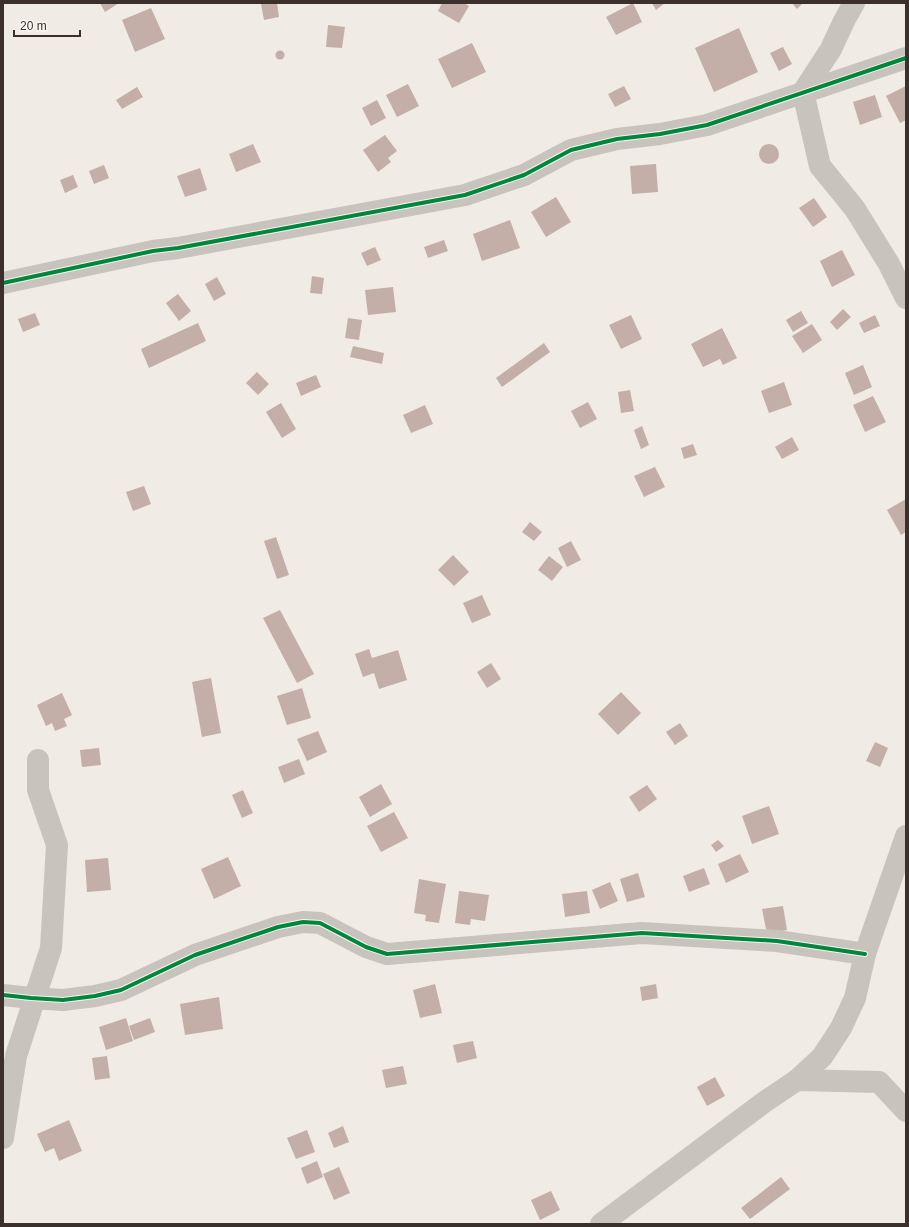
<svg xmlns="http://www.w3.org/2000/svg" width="909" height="1227" viewBox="0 0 909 1227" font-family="Arial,sans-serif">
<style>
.building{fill:#c3afa7}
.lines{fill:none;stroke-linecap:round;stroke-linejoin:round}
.street{stroke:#c9c3be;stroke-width:22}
.cycleway-casing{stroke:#fbf5ee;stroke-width:6}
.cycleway{stroke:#00873e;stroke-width:4}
</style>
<rect width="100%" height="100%" fill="#f0ebe5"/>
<g class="building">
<path d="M 100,3 L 119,3 L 105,12 Z"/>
<path d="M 266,3 L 277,3 L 279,17 L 264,20 L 261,4 Z"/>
<path d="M 442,3 L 464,3 L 469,6 L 459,23 L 438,11 Z"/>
<path d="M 633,3 L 642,22 L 616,35 L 606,17 Z"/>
<path d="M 652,3 L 665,3 L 656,10 Z"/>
<path d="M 792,3 L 803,3 L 797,9 Z"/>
<path d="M 151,8 L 165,39 L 135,52 L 122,20 Z"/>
<path d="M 328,25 L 345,27 L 342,48 L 326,47 Z"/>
<path d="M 739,28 L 758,72 L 714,92 L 695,48 Z"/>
<path d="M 472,43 L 486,72 L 452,88 L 438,59 Z"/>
<path d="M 783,47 L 792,64 L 779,71 L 770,53 Z"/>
<circle cx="280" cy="55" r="4.5"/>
<path d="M 408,84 L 419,106 L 397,117 L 386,95 Z"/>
<path d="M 624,86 L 631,99 L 615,107 L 608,94 Z"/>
<path d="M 906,86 L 906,120 L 900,123 L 886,96 Z"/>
<path d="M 137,87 L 143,97 L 122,109 L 116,100 Z"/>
<path d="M 875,95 L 882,117 L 860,125 L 853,102 Z"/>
<path d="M 377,100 L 386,118 L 371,126 L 362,108 Z"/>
<path d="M 385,135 L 397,151 L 388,158 L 391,162 L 378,172 L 363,150 Z"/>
<path d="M 253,144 L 261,162 L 236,172 L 229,154 Z"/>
<circle cx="769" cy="154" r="10"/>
<path d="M 656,164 L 658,192 L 632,194 L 630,166 Z"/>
<path d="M 104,165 L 109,178 L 94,184 L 89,171 Z"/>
<path d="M 200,168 L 207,190 L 185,197 L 177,176 Z"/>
<path d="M 73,175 L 78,187 L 65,193 L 60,180 Z"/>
<path d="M 556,197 L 571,222 L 546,237 L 531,212 Z"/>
<path d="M 814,198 L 827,217 L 813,227 L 799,208 Z"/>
<path d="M 510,220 L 520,248 L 482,261 L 473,234 Z"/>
<path d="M 444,240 L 448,251 L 428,258 L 424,247 Z"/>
<path d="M 375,247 L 381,260 L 367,266 L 361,253 Z"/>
<path d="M 842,250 L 855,275 L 832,287 L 820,261 Z"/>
<path d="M 312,276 L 324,278 L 322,294 L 310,293 Z"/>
<path d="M 217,277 L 226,294 L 214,301 L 205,284 Z"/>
<path d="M 393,287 L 396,312 L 368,315 L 365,290 Z"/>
<path d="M 178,294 L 191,311 L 179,321 L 166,303 Z"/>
<path d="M 843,309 L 851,317 L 837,330 L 830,322 Z"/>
<path d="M 801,311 L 808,323 L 793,332 L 786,320 Z"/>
<path d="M 35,313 L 40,325 L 23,332 L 18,319 Z"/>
<path d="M 631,315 L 642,339 L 621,349 L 609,325 Z"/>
<path d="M 875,315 L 880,326 L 864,333 L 859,323 Z"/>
<path d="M 348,318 L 362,320 L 359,340 L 345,338 Z"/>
<path d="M 198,323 L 206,341 L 149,368 L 141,349 Z"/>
<path d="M 812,324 L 822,340 L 803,353 L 792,336 Z"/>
<path d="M 722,328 L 737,358 L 723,365 L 720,359 L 703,367 L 691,344 Z"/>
<path d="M 544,343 L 550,352 L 502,387 L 496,378 Z"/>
<path d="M 353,346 L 384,353 L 382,364 L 350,357 Z"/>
<path d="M 863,365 L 872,387 L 854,395 L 845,373 Z"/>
<path d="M 257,372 L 269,384 L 258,395 L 246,383 Z"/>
<path d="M 316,375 L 321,387 L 301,396 L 296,383 Z"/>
<path d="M 784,382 L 792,405 L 769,413 L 761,391 Z"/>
<path d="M 630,390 L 634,411 L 621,413 L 618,392 Z"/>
<path d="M 873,396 L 886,422 L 865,432 L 853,405 Z"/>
<path d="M 588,402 L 597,419 L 580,428 L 571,411 Z"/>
<path d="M 281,403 L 296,429 L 282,438 L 266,412 Z"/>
<path d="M 425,405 L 433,424 L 411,433 L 403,415 Z"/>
<path d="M 642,426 L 649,445 L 641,449 L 634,430 Z"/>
<path d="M 792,437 L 799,450 L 782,459 L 775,447 Z"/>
<path d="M 693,444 L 697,455 L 684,459 L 681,448 Z"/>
<path d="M 655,467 L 665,487 L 644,497 L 634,476 Z"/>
<path d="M 144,486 L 151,504 L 133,511 L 126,492 Z"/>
<path d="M 906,499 L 906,532 L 901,535 L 887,510 Z"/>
<path d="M 530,522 L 542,532 L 534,541 L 522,532 Z"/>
<path d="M 276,537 L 289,575 L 277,579 L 264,541 Z"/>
<path d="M 571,541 L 581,560 L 567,567 L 558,548 Z"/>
<path d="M 453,555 L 469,572 L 454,586 L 438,570 Z"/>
<path d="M 549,556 L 563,567 L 552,581 L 538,570 Z"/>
<path d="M 482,595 L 491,615 L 472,623 L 463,603 Z"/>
<path d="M 280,610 L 314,674 L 297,683 L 263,618 Z"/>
<path d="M 369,649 L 372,658 L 398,650 L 407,680 L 379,689 L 374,673 L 363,677 L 355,654 Z"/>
<path d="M 491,663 L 501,679 L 487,688 L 477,672 Z"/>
<path d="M 211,678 L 221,733 L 202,737 L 192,682 Z"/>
<path d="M 302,688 L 311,718 L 287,725 L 277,696 Z"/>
<path d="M 621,692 L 641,713 L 618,735 L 598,714 Z"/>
<path d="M 62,693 L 72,715 L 64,719 L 67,726 L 55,731 L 52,723 L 46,726 L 37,705 Z"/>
<path d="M 680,723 L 688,736 L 675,745 L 666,732 Z"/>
<path d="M 318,731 L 327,752 L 307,761 L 297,739 Z"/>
<path d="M 875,742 L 888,748 L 880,767 L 866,761 Z"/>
<path d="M 99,748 L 101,765 L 82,767 L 80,750 Z"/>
<path d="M 299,759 L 305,774 L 284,783 L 278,767 Z"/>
<path d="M 381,784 L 392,804 L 370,817 L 359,797 Z"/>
<path d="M 647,785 L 657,799 L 639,812 L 629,797 Z"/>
<path d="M 243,790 L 253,813 L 242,818 L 232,795 Z"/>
<path d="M 769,806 L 779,834 L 752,844 L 742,816 Z"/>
<path d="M 394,812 L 408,838 L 381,852 L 367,826 Z"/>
<path d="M 718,840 L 724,846 L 716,852 L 711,845 Z"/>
<path d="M 740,854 L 749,872 L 726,883 L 718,864 Z"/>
<path d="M 228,857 L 241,886 L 214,899 L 201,869 Z"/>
<path d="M 108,858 L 111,890 L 87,892 L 85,860 Z"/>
<path d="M 704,868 L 710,884 L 689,892 L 683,876 Z"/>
<path d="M 638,873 L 645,897 L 627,902 L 620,879 Z"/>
<path d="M 419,879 L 446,884 L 439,923 L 425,921 L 426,915 L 414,913 Z"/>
<path d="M 610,882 L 618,901 L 600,909 L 592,890 Z"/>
<path d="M 459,891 L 489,895 L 485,921 L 471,919 L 470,925 L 455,923 Z"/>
<path d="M 587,891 L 590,913 L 565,917 L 562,894 Z"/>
<path d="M 783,906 L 787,930 L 767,934 L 762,909 Z"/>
<path d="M 435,984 L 442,1013 L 420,1018 L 413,990 Z"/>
<path d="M 656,984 L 658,998 L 642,1001 L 640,987 Z"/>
<path d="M 219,997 L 223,1029 L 185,1035 L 180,1004 Z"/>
<path d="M 126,1018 L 133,1041 L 106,1050 L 99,1027 Z"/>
<path d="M 150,1018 L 155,1032 L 134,1040 L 129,1026 Z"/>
<path d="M 473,1041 L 477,1058 L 457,1063 L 453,1045 Z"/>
<path d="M 107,1056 L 110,1078 L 95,1080 L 92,1058 Z"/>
<path d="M 403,1066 L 407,1084 L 386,1088 L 382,1070 Z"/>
<path d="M 715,1077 L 725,1096 L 707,1106 L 697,1087 Z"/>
<path d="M 69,1120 L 82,1151 L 59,1161 L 54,1148 L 45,1152 L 37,1134 Z"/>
<path d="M 343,1126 L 349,1142 L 334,1148 L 328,1133 Z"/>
<path d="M 307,1130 L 315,1152 L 296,1159 L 287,1138 Z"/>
<path d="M 317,1161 L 323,1177 L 307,1184 L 301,1168 Z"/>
<path d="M 339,1167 L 350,1193 L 334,1200 L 323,1174 Z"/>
<path d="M 781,1177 L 790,1189 L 750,1219 L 741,1208 Z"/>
<path d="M 551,1191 L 560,1210 L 540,1220 L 531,1200 Z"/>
</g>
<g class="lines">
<g class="street">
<path d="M 854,3 L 844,21 L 831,49 L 803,92 L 820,166 L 855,209 L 889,264 L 906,298"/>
<path d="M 3,283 L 153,251 L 178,248 L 465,195 L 524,175 L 571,150 L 617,139 L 660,134 L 707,125 L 906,58"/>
<path d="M 3,995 L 31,998 L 63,1000 L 95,996 L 121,990 L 195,955 L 278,927 L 303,922 L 320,923 L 366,947 L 387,954 L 642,933 L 777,941 L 865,954"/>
<path d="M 797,1080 L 879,1082 L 906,1111"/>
<path d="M 3,1138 L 16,1056 L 51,948 L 57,845 L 38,790 L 38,760"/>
<path d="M 601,1224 L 763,1103 L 797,1080 L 822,1057 L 841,1028 L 855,998 L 865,954 L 906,836"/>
</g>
<defs>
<g id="cycleway">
<path d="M 3,283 L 153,251 L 178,248 L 465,195 L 524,175 L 571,150 L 617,139 L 660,134 L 707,125 L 906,58"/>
<path d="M 3,995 L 31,998 L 63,1000 L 95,996 L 121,990 L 195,955 L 278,927 L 303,922 L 320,923 L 366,947 L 387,954 L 642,933 L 777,941 L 865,954"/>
</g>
</defs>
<use href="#cycleway" class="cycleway-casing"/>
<use href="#cycleway" class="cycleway"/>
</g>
<rect width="909" height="1227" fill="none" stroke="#3b302b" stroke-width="8"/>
<path d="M14 30v6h66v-6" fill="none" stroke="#3b302b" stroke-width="2"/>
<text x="20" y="30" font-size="12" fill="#3b302b" stroke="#fbf5ee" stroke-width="3" paint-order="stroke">20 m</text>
</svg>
